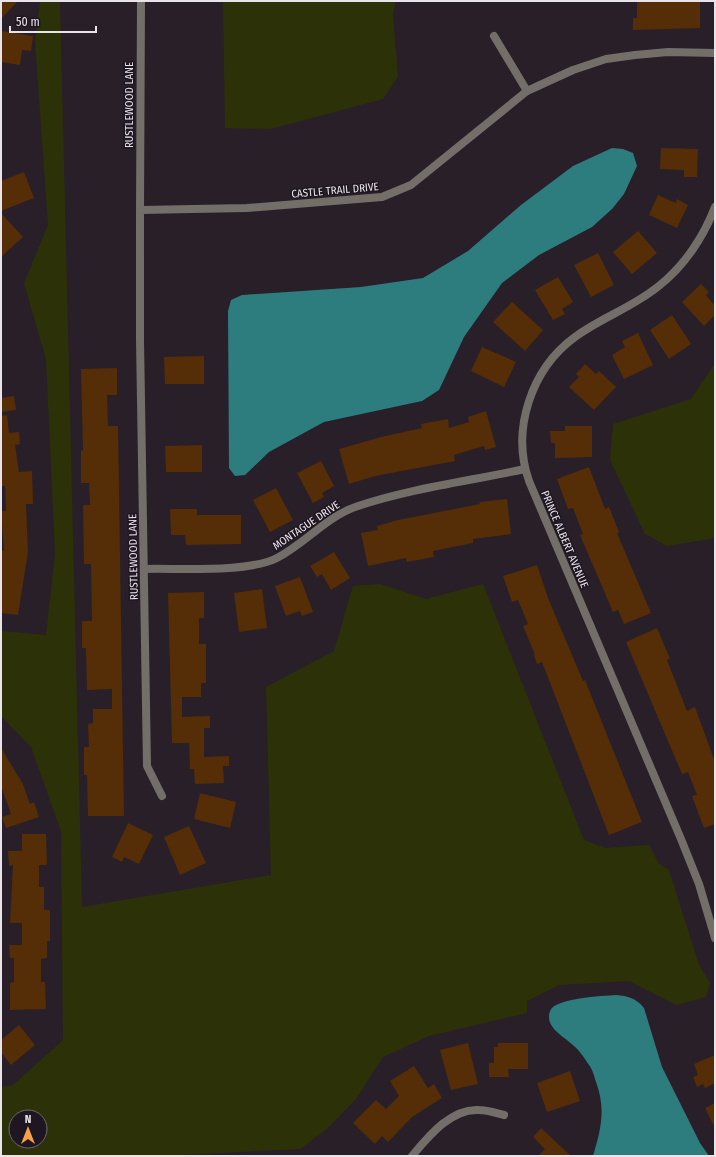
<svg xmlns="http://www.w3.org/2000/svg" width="716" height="1157" viewBox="0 0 716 1157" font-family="'Fira Sans Condensed',sans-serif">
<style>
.green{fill:#2d3107;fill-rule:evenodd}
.water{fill:#2d7d7f}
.building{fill:#552d07}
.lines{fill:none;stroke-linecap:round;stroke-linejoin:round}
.street{stroke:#736e68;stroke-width:8}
.labels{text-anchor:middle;stroke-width:3;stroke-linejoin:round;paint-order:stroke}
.street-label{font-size:11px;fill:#e9e3ea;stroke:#1e1620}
</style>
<rect width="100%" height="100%" fill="#281f29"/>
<g class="green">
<path d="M 40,1 L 60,1 L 82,907 L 271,875 L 266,687 L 334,651 L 353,586 L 380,584 L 426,599 L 483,584 L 584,840 L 605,848 L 649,845 L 659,864 L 669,870 L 699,965 L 710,983 L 706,997 L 676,1005 L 629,981 L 559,985 L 527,1001 L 527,1013 L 429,1036 L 383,1057 L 356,1099 L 327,1129 L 300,1149 L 161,1156 L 1,1156 L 1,1087 L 13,1085 L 63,1040 L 61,831 L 31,747 L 1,716 L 1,631 L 46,635 L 55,554 L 46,359 L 24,283 L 48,225 L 35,42 ZM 16,1117 L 40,1117 L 40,1141 L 16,1141 Z"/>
<path d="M 223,1 L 396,1 L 393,15 L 398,77 L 383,99 L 271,129 L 225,128 Z"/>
<path d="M 715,363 L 715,538 L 667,546 L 645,534 L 610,460 L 613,424 L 691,399 Z"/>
</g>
<g class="water">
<path d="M 612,148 L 623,149 L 633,153 L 637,166 L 624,194 L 612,209 L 592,227 L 539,255 L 502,283 L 464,337 L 439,390 L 422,401 L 324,422 L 269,452 L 245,475 L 235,476 L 229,468 L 228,311 L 231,300 L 242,295 L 361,287 L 423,278 L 468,251 L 521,205 L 573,166 Z"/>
<path d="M 616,995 C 628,996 636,998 644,1008 L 662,1067 L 700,1143 L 709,1156 L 593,1156 C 601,1129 606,1109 596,1082 C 594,1076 593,1070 589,1065 C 585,1059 580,1051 574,1046 C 565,1037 544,1028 550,1011 C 555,998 602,996 616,995 Z"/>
</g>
<g class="building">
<path d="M 1,1 L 18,1 L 1,19 Z"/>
<path d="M 637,1 L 700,1 L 700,28 L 633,30 L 633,18 L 637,18 Z"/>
<path d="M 1,31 L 33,36 L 31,51 L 22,50 L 20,65 L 1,62 Z"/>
<path d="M 661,148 L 698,149 L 697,177 L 684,177 L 684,170 L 660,169 Z"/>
<path d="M 24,172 L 34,198 L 1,211 L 1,181 Z"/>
<path d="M 658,195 L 676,203 L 677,199 L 688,205 L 677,228 L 649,215 Z"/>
<path d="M 1,213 L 23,237 L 1,257 Z"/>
<path d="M 638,231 L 657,253 L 632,274 L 613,252 Z"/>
<path d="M 598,253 L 614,285 L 591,297 L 574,265 Z"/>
<path d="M 558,277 L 573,302 L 562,309 L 565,314 L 553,320 L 535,290 Z"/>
<path d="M 701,284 L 709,292 L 706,295 L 715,306 L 715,315 L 704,326 L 682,302 Z"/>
<path d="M 512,302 L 543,330 L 525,351 L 493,322 Z"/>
<path d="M 672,315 L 691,344 L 669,359 L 650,330 Z"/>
<path d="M 638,333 L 653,365 L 624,379 L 612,355 L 625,347 L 622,341 Z"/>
<path d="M 482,347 L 516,362 L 504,387 L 471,371 Z"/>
<path d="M 204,356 L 204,384 L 165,384 L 164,357 Z"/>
<path d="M 585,364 L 596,374 L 599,371 L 616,387 L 594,410 L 569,387 L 579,377 L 576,374 Z"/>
<path d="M 117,368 L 117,395 L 107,395 L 108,426 L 118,426 L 124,816 L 88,816 L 87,775 L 84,775 L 84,747 L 89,747 L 88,724 L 93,723 L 93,709 L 112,709 L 112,689 L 87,690 L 86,648 L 82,648 L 82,621 L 92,621 L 91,564 L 84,564 L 83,505 L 90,505 L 89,483 L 81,483 L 81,451 L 83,450 L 81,369 Z"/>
<path d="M 14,396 L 16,410 L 1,412 L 1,398 Z"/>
<path d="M 486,411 L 496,447 L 485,450 L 484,446 L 454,455 L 455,461 L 375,476 L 349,484 L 339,449 L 381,437 L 422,428 L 421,424 L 448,419 L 449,428 L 469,422 L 468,417 Z"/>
<path d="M 7,415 L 9,433 L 19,432 L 20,444 L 15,445 L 19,472 L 32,471 L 33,504 L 26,504 L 28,552 L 18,615 L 1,613 L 1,550 L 4,551 L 1,511 L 6,511 L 5,486 L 1,486 L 1,416 Z"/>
<path d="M 565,426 L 592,426 L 592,457 L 555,458 L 555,443 L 551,443 L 550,431 L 565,431 Z"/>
<path d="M 202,445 L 202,472 L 166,472 L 165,446 Z"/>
<path d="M 321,461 L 334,486 L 322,493 L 324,497 L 313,503 L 297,473 Z"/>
<path d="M 589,467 L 605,509 L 609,507 L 619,532 L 617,533 L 651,613 L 624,624 L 618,610 L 613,612 L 580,535 L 583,534 L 573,508 L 568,509 L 557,479 Z"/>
<path d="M 276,488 L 293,520 L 270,532 L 253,500 Z"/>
<path d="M 507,499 L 511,534 L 473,539 L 473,543 L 433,551 L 434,557 L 407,562 L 406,558 L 368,566 L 361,533 L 378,530 L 377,526 L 398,520 L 480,504 L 479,502 Z"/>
<path d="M 170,509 L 197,509 L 197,515 L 241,515 L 241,544 L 186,545 L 185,535 L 171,535 Z"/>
<path d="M 334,552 L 350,578 L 331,590 L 322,574 L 317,577 L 310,566 Z"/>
<path d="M 537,565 L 548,598 L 583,681 L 585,680 L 642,822 L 609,835 L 542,662 L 537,664 L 534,655 L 535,655 L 523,626 L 528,624 L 518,600 L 512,602 L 503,576 Z"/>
<path d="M 300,577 L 313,612 L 302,616 L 300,611 L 286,616 L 275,586 Z"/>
<path d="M 262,589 L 267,628 L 239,632 L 234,593 Z"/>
<path d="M 204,592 L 204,618 L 199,618 L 199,644 L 206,644 L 206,683 L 201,683 L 201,697 L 182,697 L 182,717 L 210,716 L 210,728 L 204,728 L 204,757 L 229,756 L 229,766 L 223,766 L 224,783 L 195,784 L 194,769 L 190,769 L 189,743 L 172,743 L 168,593 Z"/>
<path d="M 657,628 L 670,659 L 667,660 L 687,711 L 695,707 L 715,762 L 715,824 L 704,828 L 692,796 L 697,795 L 688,772 L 682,774 L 626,642 Z"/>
<path d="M 1,748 L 23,784 L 30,804 L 34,802 L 39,817 L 6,828 L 2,817 L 11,814 L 1,786 Z"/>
<path d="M 200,793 L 236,802 L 230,828 L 194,819 Z"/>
<path d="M 128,823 L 153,835 L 139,864 L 124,857 L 122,862 L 112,857 Z"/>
<path d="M 189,826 L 206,863 L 180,875 L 164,837 Z"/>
<path d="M 22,834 L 46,834 L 47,865 L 39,865 L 39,887 L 44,887 L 44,910 L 50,910 L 50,941 L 47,941 L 47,958 L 41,959 L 41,982 L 45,982 L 46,1009 L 10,1010 L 10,983 L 14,982 L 14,958 L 10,958 L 9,945 L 22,945 L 22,923 L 10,923 L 13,865 L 9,866 L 8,851 L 22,851 Z"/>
<path d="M 19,1025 L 35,1045 L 11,1065 L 1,1052 L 1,1040 Z"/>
<path d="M 468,1043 L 478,1084 L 451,1090 L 440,1050 Z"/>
<path d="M 498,1043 L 528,1043 L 528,1069 L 508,1069 L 509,1077 L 489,1077 L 489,1063 L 494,1063 L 494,1047 L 498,1047 Z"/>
<path d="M 715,1055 L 715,1083 L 705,1088 L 703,1084 L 697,1087 L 693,1077 L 698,1075 L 694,1064 Z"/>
<path d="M 414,1066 L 428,1088 L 434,1084 L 442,1098 L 412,1117 L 388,1142 L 382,1136 L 375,1144 L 353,1123 L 376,1100 L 386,1109 L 399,1096 L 390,1081 Z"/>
<path d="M 570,1071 L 580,1101 L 547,1112 L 537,1083 Z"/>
<path d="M 715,1103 L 715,1128 L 705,1108 Z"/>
<path d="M 541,1128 L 571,1156 L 538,1156 L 545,1149 L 533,1137 Z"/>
</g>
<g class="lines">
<g class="street">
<path d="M 494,36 L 527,91"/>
<path d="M 715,207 C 704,236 685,265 660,285 C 634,307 602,317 575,337 C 531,369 511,430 529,481 L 681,839 L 699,884 L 715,938"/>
<path d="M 140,210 L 141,1"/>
<path d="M 144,569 C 179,568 247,573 277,558 C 306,543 327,516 358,506 C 412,488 470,481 525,469"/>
<path d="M 162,796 L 147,766 L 140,340 L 140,210 L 247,208 L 382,197 L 411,185 L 527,91 L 573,70 L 606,59 L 635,55 L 668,52 L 715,53"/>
<path d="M 412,1156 C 428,1137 451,1108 479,1110 C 487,1110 496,1113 504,1115"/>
</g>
</g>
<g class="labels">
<g class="street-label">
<text transform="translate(129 105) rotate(-90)" y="4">RUSTLEWOOD LANE</text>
<text transform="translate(335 190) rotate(-5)" y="4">CASTLE TRAIL DRIVE</text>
<text transform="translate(306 525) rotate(-34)" y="4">MONTAGUE DRIVE</text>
<text transform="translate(565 539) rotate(67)" y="4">PRINCE ALBERT AVENUE</text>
<text transform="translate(133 557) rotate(-91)" y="4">RUSTLEWOOD LANE</text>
</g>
</g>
<rect width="716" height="1157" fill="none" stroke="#e9e3ea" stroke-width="4"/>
<g transform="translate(28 1129)"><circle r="19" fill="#1e1620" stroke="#6f6871"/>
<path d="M0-3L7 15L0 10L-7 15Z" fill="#f8a14a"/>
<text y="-6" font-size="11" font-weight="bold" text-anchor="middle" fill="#e9e3ea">N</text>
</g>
<path d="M10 26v6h86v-6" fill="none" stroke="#e9e3ea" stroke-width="2"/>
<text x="16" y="26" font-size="12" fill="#e9e3ea" stroke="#1e1620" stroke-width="3" paint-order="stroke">50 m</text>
</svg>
